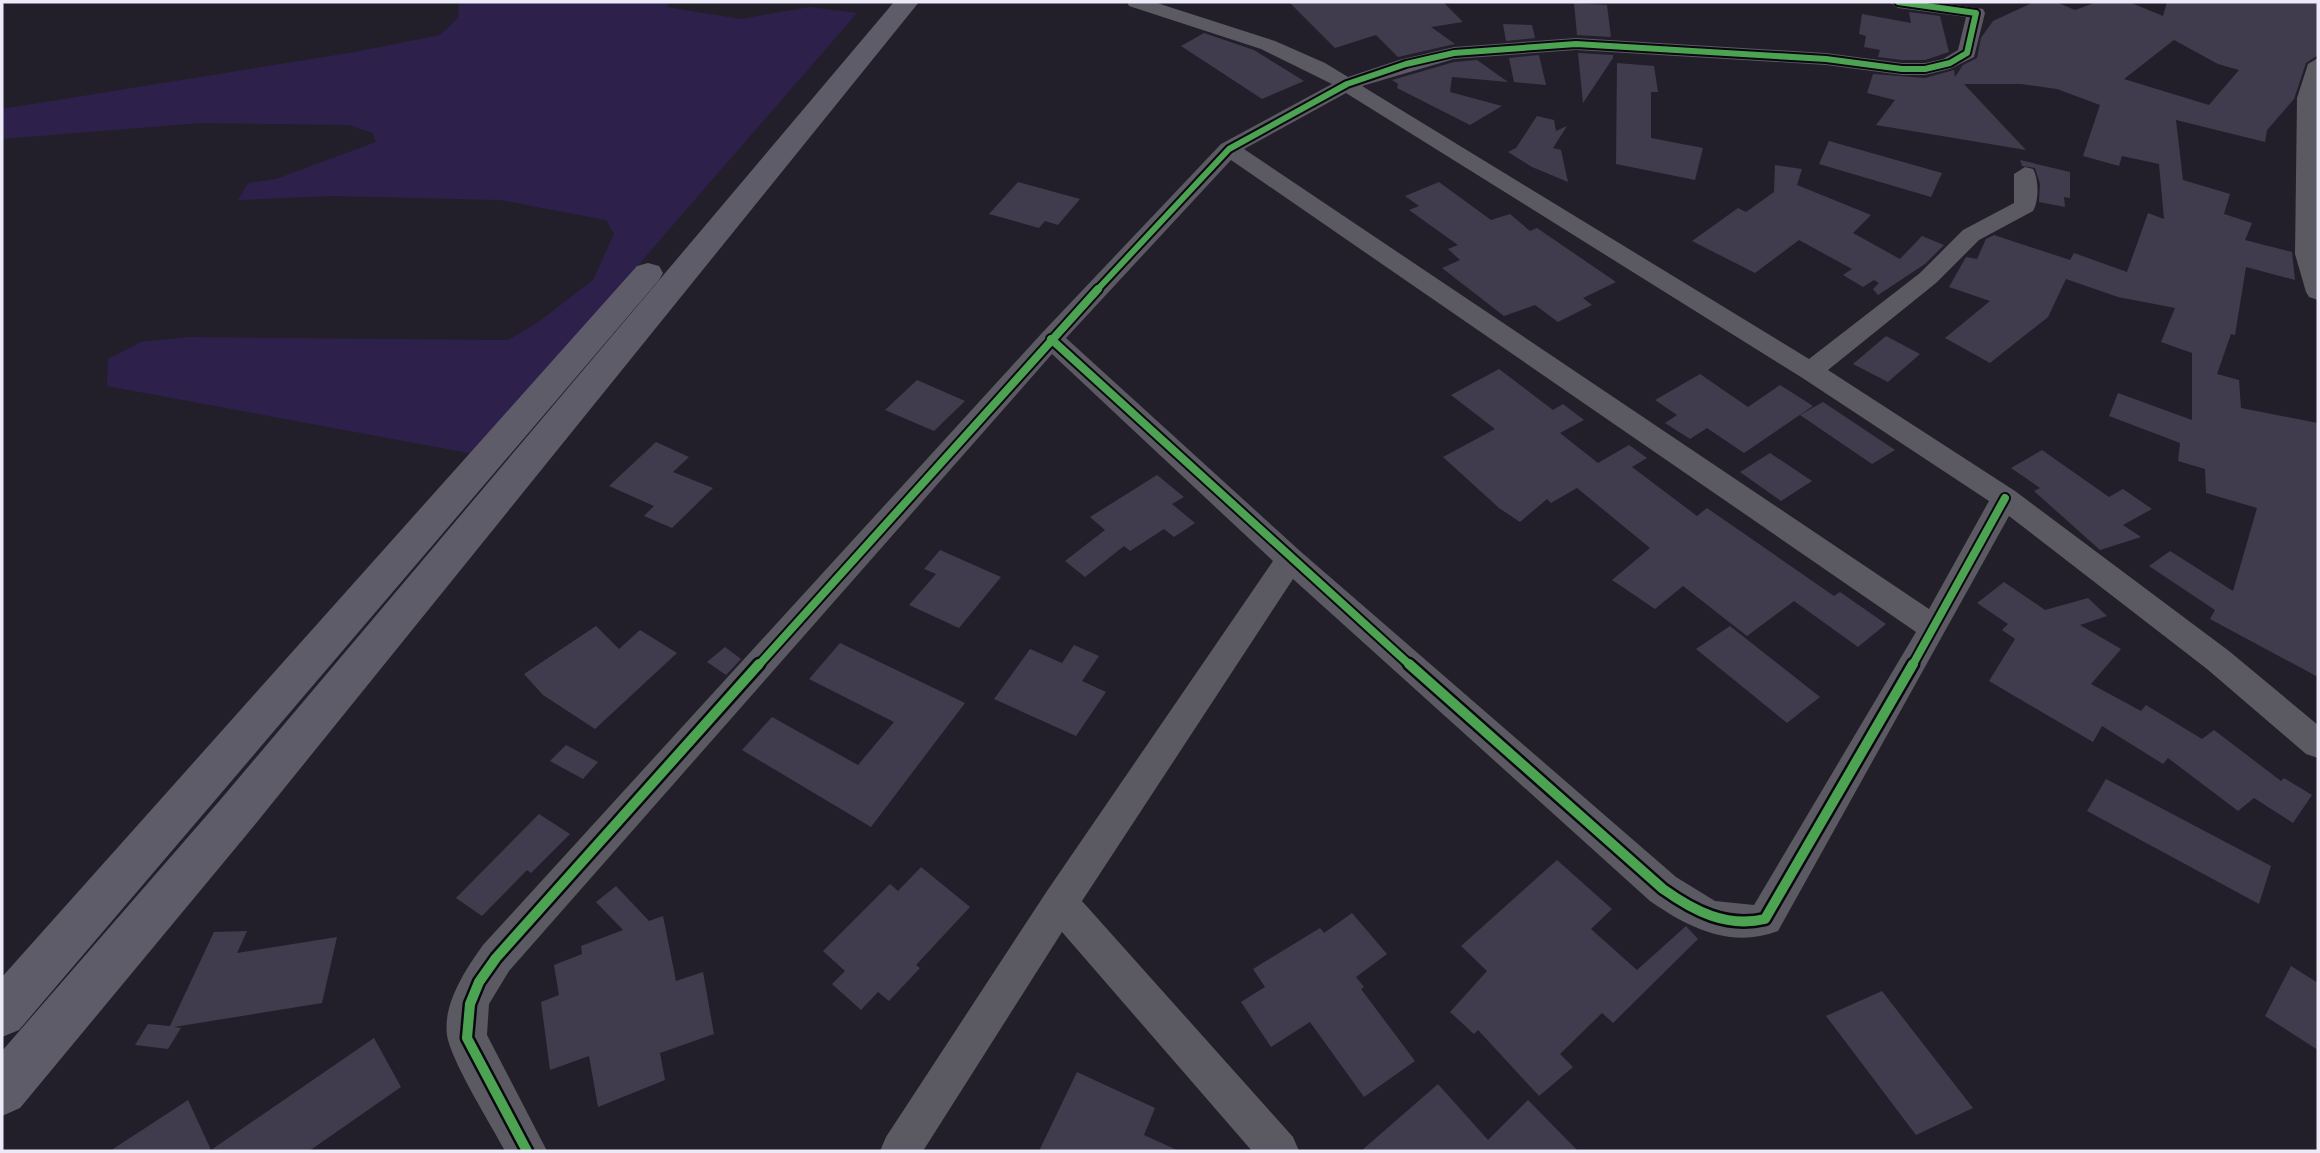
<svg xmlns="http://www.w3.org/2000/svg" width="2320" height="1153" viewBox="0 0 2320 1153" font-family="Montserrat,sans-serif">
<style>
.green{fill:#2d214c}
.building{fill:#403c4d;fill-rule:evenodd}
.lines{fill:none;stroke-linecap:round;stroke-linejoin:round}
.street{fill:#5b5962;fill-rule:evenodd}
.secondary{fill:#5f5c69;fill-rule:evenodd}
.cycleway-far2-casing{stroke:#09070f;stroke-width:10}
.cycleway-far1-casing{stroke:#09070f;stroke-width:12}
.cycleway-casing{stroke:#09070f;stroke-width:15}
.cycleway-far2{stroke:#4ca352;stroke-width:6}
.cycleway-far1{stroke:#4ca352;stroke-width:8}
.cycleway{stroke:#4ca352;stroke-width:10}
</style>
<rect width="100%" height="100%" fill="#221f2a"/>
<path class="green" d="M 459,2 L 671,2 L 666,7 L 741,19 L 810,7 L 857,13 L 474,454 L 107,386 L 108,359 L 141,342 L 187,337 L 508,340 L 537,323 L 593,280 L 614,234 L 606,220 L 500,200 L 333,196 L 238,200 L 248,183 L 276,179 L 376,142 L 373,133 L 349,125 L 200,123 L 2,139 L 2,109 L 355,52 L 440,35 L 458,18 Z"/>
<g class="building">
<path d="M 1289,2 L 1443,2 L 1463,22 L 1431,27 L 1455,44 L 1398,57 L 1376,35 L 1335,48 Z"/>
<path d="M 2034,2 L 2056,2 L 2075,10 L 2097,2 L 2129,2 L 2163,16 L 2167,2 L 2318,2 L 2318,55 L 2306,63 L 2294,99 L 2267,130 L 2265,142 L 2176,120 L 2183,180 L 2230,194 L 2224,214 L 2252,223 L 2245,240 L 2292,252 L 2295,280 L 2246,267 L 2235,335 L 2231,334 L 2217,374 L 2239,380 L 2241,408 L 2318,423 L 2318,677 L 2210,619 L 2215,610 L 2149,566 L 2170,551 L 2233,591 L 2257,508 L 2206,493 L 2205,469 L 2178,461 L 2180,443 L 2109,416 L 2118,393 L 2192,420 L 2192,353 L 2161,342 L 2175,308 L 2118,297 L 2066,279 L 2048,317 L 1990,363 L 1945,338 L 1990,301 L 1949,287 L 1966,257 L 1977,259 L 1986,239 L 1994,235 L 2070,260 L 2074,253 L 2127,272 L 2148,213 L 2164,219 L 2159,164 L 2122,156 L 2119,166 L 2083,156 L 2100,105 L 2057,89 L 2021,84 L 1964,84 L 2026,150 L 1876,125 L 1895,100 L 1867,93 L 1873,74 L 1925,78 L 1954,70 L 1955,77 L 1963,65 L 1977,58 L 1981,38 L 1993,21 ZM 2174,40 L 2218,64 L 2239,70 L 2209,105 L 2124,79 Z"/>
<path d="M 1574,3 L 1607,5 L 1611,37 L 1577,35 Z"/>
<path d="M 1909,12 L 1940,16 L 1949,52 L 1925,60 L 1902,60 L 1878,57 L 1880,50 L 1864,47 L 1866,36 L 1859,34 L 1862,14 L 1911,23 Z"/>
<path d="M 1503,24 L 1532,25 L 1535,38 L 1506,41 Z"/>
<path d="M 1204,33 L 1254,50 L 1304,81 L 1262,99 L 1181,46 Z"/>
<path d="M 1578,53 L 1613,55 L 1613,58 L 1583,103 Z"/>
<path d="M 1539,55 L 1546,85 L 1514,82 L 1509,58 Z"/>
<path d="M 1477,60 L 1508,82 L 1452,77 L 1450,92 L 1502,106 L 1470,125 L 1397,88 L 1398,84 L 1392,80 L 1454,62 Z"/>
<path d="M 1617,63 L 1654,66 L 1658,92 L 1651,92 L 1651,138 L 1703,148 L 1695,180 L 1616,164 Z"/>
<path d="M 1537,116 L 1554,120 L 1556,131 L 1567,126 L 1553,148 L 1561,150 L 1568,182 L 1532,167 L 1508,152 L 1516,148 Z"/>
<path d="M 1829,141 L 1942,173 L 1931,197 L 1819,164 Z"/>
<path d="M 2020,160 L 2070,172 L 2070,198 L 2064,197 L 2065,207 L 2039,202 L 2040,184 L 2035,168 L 2022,166 Z"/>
<path d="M 1775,165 L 1802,169 L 1797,185 L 1871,215 L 1853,233 L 1900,259 L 1922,236 L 1944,245 L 1925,264 L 1878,295 L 1873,289 L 1879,283 L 1874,280 L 1863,287 L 1843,275 L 1852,269 L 1799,240 L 1755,273 L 1692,241 L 1738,208 L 1746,212 L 1774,192 Z"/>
<path d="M 1018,182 L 1080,199 L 1058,225 L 1045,221 L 1039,228 L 989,214 Z"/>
<path d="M 1439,182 L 1491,220 L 1510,214 L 1530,231 L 1537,228 L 1616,282 L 1583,298 L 1592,305 L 1558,322 L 1535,305 L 1504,316 L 1442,268 L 1460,260 L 1448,249 L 1458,245 L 1409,210 L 1419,206 L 1405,196 Z"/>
<path d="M 1886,336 L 1920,354 L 1888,382 L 1853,364 Z"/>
<path d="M 1499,369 L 1553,410 L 1563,404 L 1584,420 L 1560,433 L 1598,463 L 1629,445 L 1647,458 L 1632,467 L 1697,516 L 1707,508 L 1834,596 L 1840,592 L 1886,624 L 1858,647 L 1794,601 L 1747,636 L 1683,586 L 1655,609 L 1612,580 L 1650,548 L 1577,488 L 1551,503 L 1547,499 L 1520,522 L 1499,508 L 1443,457 L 1495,429 L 1451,395 Z"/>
<path d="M 1700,374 L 1748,407 L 1780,385 L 1813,406 L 1744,453 L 1707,428 L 1690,439 L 1665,423 L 1677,415 L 1655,400 Z"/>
<path d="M 917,380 L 965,401 L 934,431 L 885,410 Z"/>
<path d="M 1823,402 L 1895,450 L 1872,464 L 1800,415 Z"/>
<path d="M 656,442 L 689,457 L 673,472 L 713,488 L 672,528 L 644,516 L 654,506 L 609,486 Z"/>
<path d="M 2042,450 L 2109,497 L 2123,489 L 2152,509 L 2123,525 L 2141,537 L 2100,550 L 2034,491 L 2040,488 L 2011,468 Z"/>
<path d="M 1770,453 L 1812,481 L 1781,501 L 1740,472 Z"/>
<path d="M 1157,475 L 1184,497 L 1172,504 L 1195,523 L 1174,537 L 1164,529 L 1130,551 L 1124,546 L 1085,577 L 1065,561 L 1105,530 L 1090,517 Z"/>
<path d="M 940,550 L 1001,577 L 959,628 L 909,605 L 936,574 L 924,569 Z"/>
<path d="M 2004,582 L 2045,610 L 2088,598 L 2107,616 L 2080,625 L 2121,649 L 2091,684 L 2141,711 L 2146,705 L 2202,739 L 2214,730 L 2281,781 L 2284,778 L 2312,795 L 2293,823 L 2254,798 L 2238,811 L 2168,758 L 2163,764 L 2102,726 L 2093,742 L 1989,681 L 2015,639 L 2002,630 L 2008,624 L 1977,603 Z"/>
<path d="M 596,626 L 619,649 L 640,630 L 677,653 L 595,729 L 543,695 L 524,674 Z"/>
<path d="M 1730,626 L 1820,697 L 1787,723 L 1696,649 Z"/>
<path d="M 840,643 L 965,703 L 871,827 L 742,750 L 772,717 L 858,765 L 894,722 L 809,679 Z"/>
<path d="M 1074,645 L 1099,656 L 1082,681 L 1106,692 L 1076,736 L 994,699 L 1030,649 L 1062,663 Z"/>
<path d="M 725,647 L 741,659 L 726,675 L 707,662 Z"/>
<path d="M 566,745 L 598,762 L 583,779 L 550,761 Z"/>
<path d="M 2106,779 L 2271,866 L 2259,904 L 2087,811 Z"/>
<path d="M 539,814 L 570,834 L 531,873 L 527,870 L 482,916 L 456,898 Z"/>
<path d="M 1557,860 L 1612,909 L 1591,929 L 1637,970 L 1686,926 L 1698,939 L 1613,1023 L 1602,1013 L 1560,1054 L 1573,1067 L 1539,1096 L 1478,1030 L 1474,1034 L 1450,1012 L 1487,971 L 1461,946 Z"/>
<path d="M 921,867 L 970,907 L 916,965 L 920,968 L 889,1001 L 878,992 L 861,1010 L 832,984 L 845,971 L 823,951 L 890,884 L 898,891 Z"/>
<path d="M 616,886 L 649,921 L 663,916 L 676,981 L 703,972 L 714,1034 L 660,1053 L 665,1080 L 598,1107 L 589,1056 L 550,1070 L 541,1002 L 559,995 L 554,965 L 582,954 L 581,946 L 623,930 L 596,902 Z"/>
<path d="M 1352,913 L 1387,954 L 1356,977 L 1364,987 L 1361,989 L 1415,1061 L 1364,1097 L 1310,1022 L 1271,1047 L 1241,1002 L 1265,987 L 1253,969 L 1320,928 L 1324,933 Z"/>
<path d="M 247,931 L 237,953 L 337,937 L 322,1003 L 174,1027 L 181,1028 L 168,1049 L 135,1045 L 148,1024 L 170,1026 L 214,932 Z"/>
<path d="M 2291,966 L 2318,983 L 2318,1050 L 2265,1016 Z"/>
<path d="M 1882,991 L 1973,1108 L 1916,1135 L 1826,1016 Z"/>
<path d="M 374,1038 L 401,1087 L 309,1151 L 110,1151 L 188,1100 L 211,1150 Z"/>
<path d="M 1077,1072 L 1155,1108 L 1144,1135 L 1179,1151 L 1039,1151 Z"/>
<path d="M 1438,1084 L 1488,1140 L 1528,1100 L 1578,1151 L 1361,1151 Z"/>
</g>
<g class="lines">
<g class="street">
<path d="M 1127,2 L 1154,2 L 1275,41 L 1325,63 L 1348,77 L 1399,60 L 1454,47 L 1576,38 L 1826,53 L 1902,63 L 1925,63 L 1943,59 L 1958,50 L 1966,17 L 1898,8 L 1889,2 L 1936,2 L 1983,9 L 1985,13 L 1974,57 L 1950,69 L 1925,75 L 1902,75 L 1826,65 L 1576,50 L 1454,59 L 1362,86 L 1809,359 L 1920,273 L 1963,230 L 2014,203 L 2014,174 L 2025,167 L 2033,169 C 2039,179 2039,201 2033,211 L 1979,240 L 1936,283 L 1828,370 L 2015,491 L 2229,651 L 2318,725 L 2318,758 L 2306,754 L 2207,669 L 2009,516 L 1778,931 C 1731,949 1689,928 1650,901 L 1293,579 L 1082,901 L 1293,1137 L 1299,1151 L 1252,1151 L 1062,932 L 923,1151 L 880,1151 L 886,1137 L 1047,891 L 1273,561 L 1052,354 L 509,971 L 489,1004 L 487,1035 L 547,1151 L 505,1151 C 490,1123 456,1069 448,1040 C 440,1008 465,970 483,945 L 1042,333 L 1221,144 L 1332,84 L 1261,49 L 1129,6 ZM 1346,93 L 1801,377 L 1989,501 L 1929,609 L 1244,149 ZM 1231,160 L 1916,632 L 1754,905 L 1715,901 L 1676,877 L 1300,551 L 1066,338 Z"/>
<path d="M 2318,58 L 2318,300 L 2309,297 L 2306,292 L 2295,254 L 2297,98 L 2308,64 Z"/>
</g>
<g class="secondary">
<path d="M 894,2 L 919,2 L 253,827 L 20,1108 L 2,1116 L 2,1051 L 221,799 Z"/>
<path d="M 648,263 L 659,266 L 663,273 L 659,280 L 19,1030 L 2,1037 L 2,977 L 637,266 Z"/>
</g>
<defs>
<path id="cycleway-far2" d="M 1097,290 L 1229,149 L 1347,84 L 1406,64 L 1454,53 L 1576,44 L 1826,59 L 1902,69 L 1925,69 L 1950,63 L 1967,53 L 1976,13 L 1898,2"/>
<g id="cycleway-far1">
<path d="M 1051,339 L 1411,666"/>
<path d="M 758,666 L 1098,289"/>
<path d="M 1912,666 L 2005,498"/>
</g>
<g id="cycleway">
<path d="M 1409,664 L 1663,889 C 1694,911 1726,928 1765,919 L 1913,664"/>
<path d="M 527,1151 L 467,1038 L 470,1004 L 479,982 L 496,958 L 759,664"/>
</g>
</defs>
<use href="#cycleway-far2" class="cycleway-far2-casing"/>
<use href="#cycleway-far1" class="cycleway-far1-casing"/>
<use href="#cycleway" class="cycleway-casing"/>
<use href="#cycleway-far2" class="cycleway-far2"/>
<use href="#cycleway-far1" class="cycleway-far1"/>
<use href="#cycleway" class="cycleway"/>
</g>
<rect width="2320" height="1153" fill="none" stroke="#eceaf8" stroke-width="7"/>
</svg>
